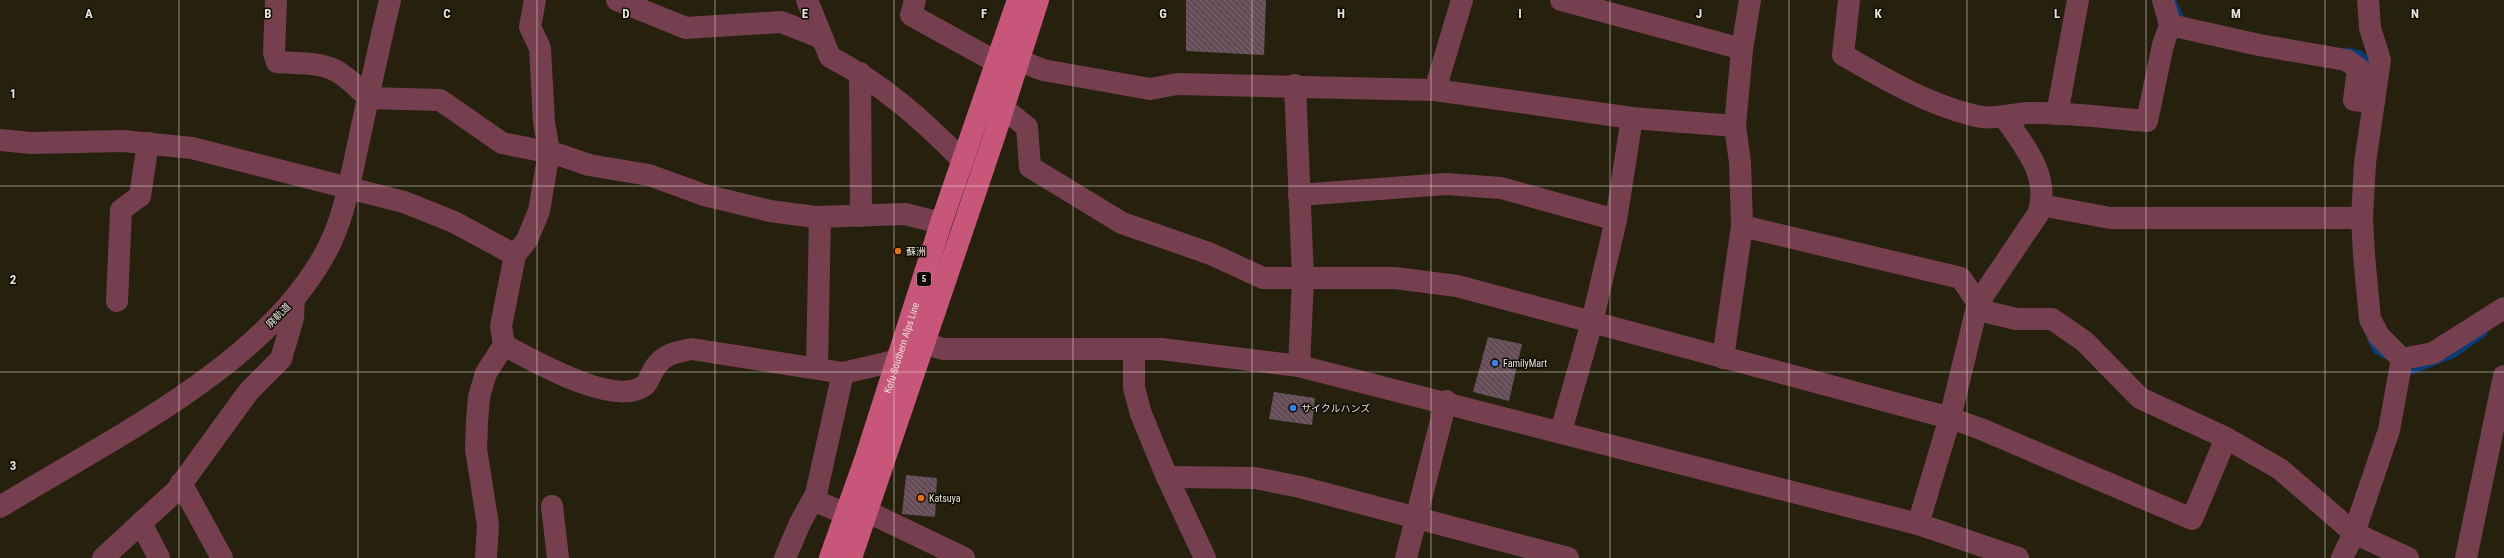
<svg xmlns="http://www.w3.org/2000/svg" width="2504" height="558" viewBox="0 0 2504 558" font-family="'Roboto Condensed','Noto Sans JP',sans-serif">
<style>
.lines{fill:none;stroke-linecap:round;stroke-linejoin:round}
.stream{stroke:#073d7a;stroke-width:5.5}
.building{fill:url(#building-back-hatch)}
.minor{stroke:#763f4f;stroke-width:22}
.major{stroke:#c8567b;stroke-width:22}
.grid{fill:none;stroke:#e7e4d8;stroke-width:1;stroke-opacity:0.55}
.food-dot{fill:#e8710a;stroke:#0d0b04;stroke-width:1.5}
.shop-dot{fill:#3f7fe0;stroke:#0d0b04;stroke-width:1.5}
.labels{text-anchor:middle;stroke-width:3;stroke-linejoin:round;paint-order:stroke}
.shield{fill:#0d0b04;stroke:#a6a398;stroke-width:1}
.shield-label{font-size:9px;font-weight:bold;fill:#e7e4d8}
.poi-label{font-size:10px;fill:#e7e4d8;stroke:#0d0b04;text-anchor:start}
.street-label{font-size:10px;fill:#e7e4d8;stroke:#0d0b04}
.grid-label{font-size:13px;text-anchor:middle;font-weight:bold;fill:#e7e4d8;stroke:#0d0b04;stroke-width:3;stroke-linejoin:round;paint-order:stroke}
</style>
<defs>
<pattern id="building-back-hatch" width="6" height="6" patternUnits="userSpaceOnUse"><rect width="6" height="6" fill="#644d56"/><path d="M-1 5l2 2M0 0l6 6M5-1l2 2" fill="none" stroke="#7a666e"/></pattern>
</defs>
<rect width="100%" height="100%" fill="#26210d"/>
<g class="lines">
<g class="stream">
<path d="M 2174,2 L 2182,20 L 2184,20"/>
<path d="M 2347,50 L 2361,54 L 2370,63 L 2369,67"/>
<path d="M 2370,340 L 2376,351 L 2387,357"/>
<path d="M 2405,368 L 2411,372 L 2454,355 L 2485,333"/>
</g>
</g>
<g class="building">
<path d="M 1186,0 L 1266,0 L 1264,55 L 1186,51 Z"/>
<path d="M 1488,337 L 1522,344 L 1509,401 L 1473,392 Z"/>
<path d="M 1274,392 L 1315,398 L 1312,425 L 1269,419 Z"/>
<path d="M 906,475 L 937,478 L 935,517 L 902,514 Z"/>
</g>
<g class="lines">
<g class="minor">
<path d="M 276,0 L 274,53 L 277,62 C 326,65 333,61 368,98 L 440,100 L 502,143 L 557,154 L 589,165 L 649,175 L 704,195 L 770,211 L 815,217 L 905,214 L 941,223"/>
<path d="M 617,0 L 686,28 L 781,22 L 822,38"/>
<path d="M 807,0 L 830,57 C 881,83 922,119 963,161"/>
<path d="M 915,0 L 911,15 L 998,63"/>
<path d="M 1561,0 L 1742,49"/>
<path d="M 1849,0 L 1843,55 C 1885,79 1925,103 1972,115 C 1994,121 2009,114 2029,113 C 2068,112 2109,118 2147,121 L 2163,45 L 2170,25 L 2163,0"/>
<path d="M 2368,0 L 2370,28 L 2380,60 L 2365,163 L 2362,218 L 2364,255 L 2370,319 L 2379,336 L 2402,359 L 2433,353 L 2504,308"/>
<path d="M 2170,25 L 2259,45 L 2346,60 L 2358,68 L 2354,100 L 2374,102"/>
<path d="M 1018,60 L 1043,70 L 1150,89 L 1177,84 L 1435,90 L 1632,118 L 1735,126 L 1740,162 L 1742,226 L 1961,278 L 1983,311 L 2016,319 L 2052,319 L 2084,341 L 2140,398 L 2226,438 L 2280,469 L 2354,533 L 2408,558"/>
<path d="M 860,73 L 861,216"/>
<path d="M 1295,85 L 1303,279 L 1299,366"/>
<path d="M 1435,90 L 1462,0"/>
<path d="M 1003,108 L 1027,127 L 1030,167 L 1122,223 L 1211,254 L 1263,278 L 1395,278 L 1457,286 L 1950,418 L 1981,429 L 2192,519 L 2226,438"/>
<path d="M 2057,114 L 2078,0"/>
<path d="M 1735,126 L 1742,49 L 1750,0"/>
<path d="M 0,140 L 31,143 L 123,141 L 192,148 L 404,202 L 454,222 L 515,255 L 501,326 L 504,345 L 486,373 L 479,397 L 477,422 L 476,449 L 488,525 L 486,558"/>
<path d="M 1299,195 L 1446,184 L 1501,188 L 1616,220"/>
<path d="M 2041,205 L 2110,218 L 2362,218"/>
<path d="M 515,255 L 527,240 L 539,211 L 549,152 L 544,122 L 540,48 L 530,27 L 535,0"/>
<path d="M 117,301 L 121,210 L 140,196 L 148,143"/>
<path d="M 906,338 L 943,349 L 1161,349 L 1299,366 L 1918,524 L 2018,558"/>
<path d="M 504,345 C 532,360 616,409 645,385 C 649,381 651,374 654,369 C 663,354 676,352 692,349 L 843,373 L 899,360"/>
<path d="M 1134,349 L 1134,388 L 1141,414 L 1167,477 L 1205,558"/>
<path d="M 1723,358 L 1742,226"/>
<path d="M 817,368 L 820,217"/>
<path d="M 1561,431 L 1592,322 L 1616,220 L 1632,118"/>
<path d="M 1167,477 L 1255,478 L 1300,487 L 1568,558"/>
<path d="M 181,483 L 222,558"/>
<path d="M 813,500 L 846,514"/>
<path d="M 552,506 L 558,558"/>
<path d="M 0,507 C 108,440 268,365 328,248 C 345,215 351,176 359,140 C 369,93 379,47 390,0"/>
<path d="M 866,511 L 964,558"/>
<path d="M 141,523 L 159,558"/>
<path d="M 1918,524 L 1950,418 L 1978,303 L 2038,214 C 2051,177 2025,147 2005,118"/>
<path d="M 103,558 L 177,490 L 249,391 L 281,359 L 293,318 L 294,299"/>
<path d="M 785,558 L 800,523 L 816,494 L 843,373"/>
<path d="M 1406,558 L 1446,401"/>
<path d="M 2342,558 L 2354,533 L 2389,430 L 2402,359"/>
<path d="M 2466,558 L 2504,376"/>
</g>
<g class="major">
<path id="s1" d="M 830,558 L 865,460 L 941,223 L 1018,0"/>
<path d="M 851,558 L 995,134 L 1038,0"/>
</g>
</g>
<path class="grid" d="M 179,0 L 179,558M 358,0 L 358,558M 537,0 L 537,558M 715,0 L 715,558M 894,0 L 894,558M 1073,0 L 1073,558M 1252,0 L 1252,558M 1431,0 L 1431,558M 1610,0 L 1610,558M 1789,0 L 1789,558M 1967,0 L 1967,558M 2146,0 L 2146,558M 2325,0 L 2325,558M 0,186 L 2504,186M 0,372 L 2504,372"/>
<g class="food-dot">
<circle cx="898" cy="251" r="4"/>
<circle cx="921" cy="498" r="4"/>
</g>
<g class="shop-dot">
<circle cx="1495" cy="363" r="4"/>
<circle cx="1293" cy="408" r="4"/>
</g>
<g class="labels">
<rect class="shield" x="917" y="272" width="14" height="14" rx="3"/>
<g class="shield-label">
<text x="924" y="282">5</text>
</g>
<g class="poi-label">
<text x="906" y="255">蘇洲</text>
<text x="1503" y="367">FamilyMart</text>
<text x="1301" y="412">サイクルハンズ</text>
<text x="929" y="502">Katsuya</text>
</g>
<g class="street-label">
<text transform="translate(278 315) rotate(-45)" y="4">廃軌道</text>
<text dy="4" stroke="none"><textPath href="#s1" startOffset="222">Kofu Southern Alps Line</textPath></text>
</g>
</g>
<g class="grid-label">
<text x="89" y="18">A</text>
<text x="268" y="18">B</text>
<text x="447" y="18">C</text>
<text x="626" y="18">D</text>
<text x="805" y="18">E</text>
<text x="984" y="18">F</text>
<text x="1163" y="18">G</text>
<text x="1341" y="18">H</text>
<text x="1520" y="18">I</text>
<text x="1699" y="18">J</text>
<text x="1878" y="18">K</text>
<text x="2057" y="18">L</text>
<text x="2236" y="18">M</text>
<text x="2415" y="18">N</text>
<text x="13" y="98">1</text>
<text x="13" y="284">2</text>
<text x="13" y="470">3</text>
</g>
</svg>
